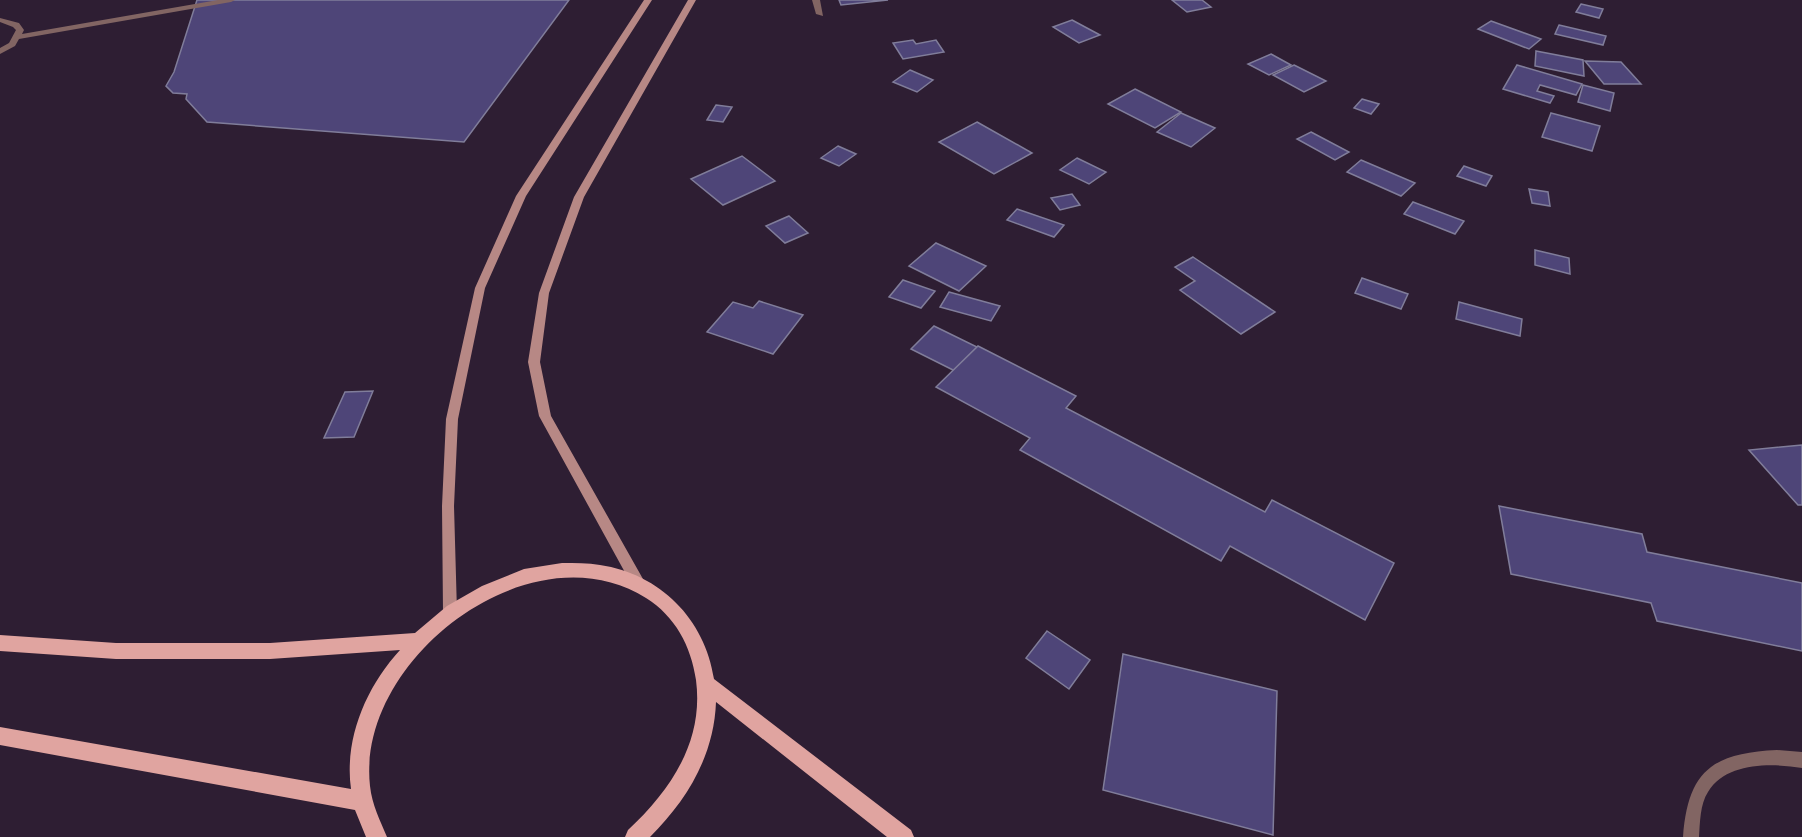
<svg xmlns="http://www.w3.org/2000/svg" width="1802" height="837" viewBox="0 0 1802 837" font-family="'Exo 2',sans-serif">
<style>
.building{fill:#4e4578;stroke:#807d9a;stroke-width:1.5}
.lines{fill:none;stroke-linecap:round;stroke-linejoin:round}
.service{fill:#826563;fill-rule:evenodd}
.minor{fill:#826563;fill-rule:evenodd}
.secondary{fill:#b78885;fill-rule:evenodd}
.primary{fill:#e0a4a0;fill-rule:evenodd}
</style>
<rect width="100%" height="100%" fill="#2e1e33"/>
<g class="building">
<path d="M 197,0 L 569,0 L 464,142 L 207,122 L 186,99 L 187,94 L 173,93 L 166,86 L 174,72 Z"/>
<path d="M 839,0 L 888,0 L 841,5 Z"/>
<path d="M 1172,0 L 1202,0 L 1211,7 L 1187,12 Z"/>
<path d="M 1581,4 L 1603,9 L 1599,18 L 1576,12 Z"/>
<path d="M 1072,20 L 1100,35 L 1079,43 L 1053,27 Z"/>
<path d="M 1491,21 L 1541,39 L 1529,49 L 1478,29 Z"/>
<path d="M 1559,25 L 1606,36 L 1603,45 L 1555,34 Z"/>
<path d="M 913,40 L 916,44 L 936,40 L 944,52 L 903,59 L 893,43 Z"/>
<path d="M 1536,51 L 1583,60 L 1584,76 L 1535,66 Z"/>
<path d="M 1271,54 L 1291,65 L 1269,75 L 1248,64 Z"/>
<path d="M 1585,61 L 1621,62 L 1641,84 L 1604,84 Z"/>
<path d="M 1294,65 L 1326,81 L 1304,92 L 1273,75 Z"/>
<path d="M 1517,65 L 1582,84 L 1576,95 L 1540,85 L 1537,91 L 1554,96 L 1550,103 L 1503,89 Z"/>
<path d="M 910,70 L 933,80 L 917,92 L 893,82 Z"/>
<path d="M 1583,85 L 1614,93 L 1610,111 L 1578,102 Z"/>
<path d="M 1135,89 L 1181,112 L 1155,128 L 1108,104 Z"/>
<path d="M 1362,99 L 1379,104 L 1371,114 L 1354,108 Z"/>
<path d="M 716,105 L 732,107 L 723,122 L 707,120 Z"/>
<path d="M 1181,113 L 1215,128 L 1191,147 L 1157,132 Z"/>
<path d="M 1551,113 L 1600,126 L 1592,151 L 1542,137 Z"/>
<path d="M 977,122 L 1032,153 L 994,174 L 939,142 Z"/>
<path d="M 1311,132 L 1349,152 L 1335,160 L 1297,139 Z"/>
<path d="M 838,146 L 856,154 L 839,166 L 821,158 Z"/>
<path d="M 742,156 L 775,181 L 723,205 L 691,179 Z"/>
<path d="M 1077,158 L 1106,172 L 1089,184 L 1060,170 Z"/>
<path d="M 1361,160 L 1415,183 L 1401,196 L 1347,172 Z"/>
<path d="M 1464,166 L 1492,176 L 1486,186 L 1457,176 Z"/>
<path d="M 1529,189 L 1548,192 L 1550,206 L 1532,203 Z"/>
<path d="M 1072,194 L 1080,205 L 1060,210 L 1051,198 Z"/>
<path d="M 1413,202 L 1464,221 L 1455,234 L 1404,214 Z"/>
<path d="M 1017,209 L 1064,225 L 1054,237 L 1007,220 Z"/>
<path d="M 789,216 L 808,233 L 785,243 L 766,226 Z"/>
<path d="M 936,243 L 986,266 L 959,291 L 909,266 Z"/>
<path d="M 1535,250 L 1569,258 L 1570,274 L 1535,265 Z"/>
<path d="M 1193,257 L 1275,312 L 1241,334 L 1180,290 L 1195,281 L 1175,267 Z"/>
<path d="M 1362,278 L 1408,294 L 1401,309 L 1355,293 Z"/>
<path d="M 903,280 L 935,291 L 921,308 L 889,297 Z"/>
<path d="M 949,292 L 1000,306 L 991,321 L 940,307 Z"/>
<path d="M 759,301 L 803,315 L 773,354 L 707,332 L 733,302 L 753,308 Z"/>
<path d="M 1459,302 L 1522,319 L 1520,336 L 1456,319 Z"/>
<path d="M 934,326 L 981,349 L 959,373 L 911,349 Z"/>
<path d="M 978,346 L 1076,396 L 1066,408 L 1265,512 L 1272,500 L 1394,563 L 1365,620 L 1230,546 L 1221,561 L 1020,450 L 1030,438 L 936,387 Z"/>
<path d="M 373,391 L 354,437 L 324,438 L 345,392 Z"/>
<path d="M 1802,445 L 1802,505 L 1798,505 L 1749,450 Z"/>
<path d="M 1499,506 L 1642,534 L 1647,552 L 1802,583 L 1802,651 L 1657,621 L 1651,603 L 1511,574 Z"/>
<path d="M 1047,631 L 1090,660 L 1069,689 L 1026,658 Z"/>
<path d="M 1123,654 L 1277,691 L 1273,835 L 1103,790 Z"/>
</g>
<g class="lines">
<path class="service" d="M 1777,750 L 1802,752 L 1802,768 C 1772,763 1726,762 1708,792 C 1700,804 1700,823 1699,837 L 1683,837 C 1688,771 1712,753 1777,750 Z"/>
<g class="minor">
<path d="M 218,0 L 235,0 L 231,2 L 19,39 L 15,46 L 0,54 L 0,48 L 9,43 L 16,30 L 13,27 L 0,22 L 0,18 L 19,23 L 24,30 L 22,34 Z"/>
<path d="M 812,0 L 820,0 L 823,16 L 816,14 Z"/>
</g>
<g class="secondary">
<path d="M 644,0 L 652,0 L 526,196 L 485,288 L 458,419 L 454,506 L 457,612 L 455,616 L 450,618 L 445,616 L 443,612 L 442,506 L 446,419 L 475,288 L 516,196 Z"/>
<path d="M 688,0 L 696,0 L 584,197 L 549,293 L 540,362 L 551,416 L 643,579 L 645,583 L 643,587 L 638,589 L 633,587 L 539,416 L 528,362 L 539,293 L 574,197 Z"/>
</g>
<path class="primary" d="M 562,563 C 575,563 588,563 600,565 C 660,574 705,619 714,679 L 911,830 L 914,837 L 887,837 L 716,702 C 714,756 687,800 650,837 L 625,837 L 628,830 C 671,790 704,741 696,680 C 691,646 675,616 646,598 C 531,526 356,658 370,786 C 372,805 380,820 387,837 L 366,837 L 355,810 L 0,745 L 0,727 L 351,789 C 344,739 366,687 400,650 L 270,659 L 116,659 L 0,651 L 0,635 L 116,643 L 270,643 L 415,633 L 447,606 L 482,586 L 524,569 Z"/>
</g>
</svg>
